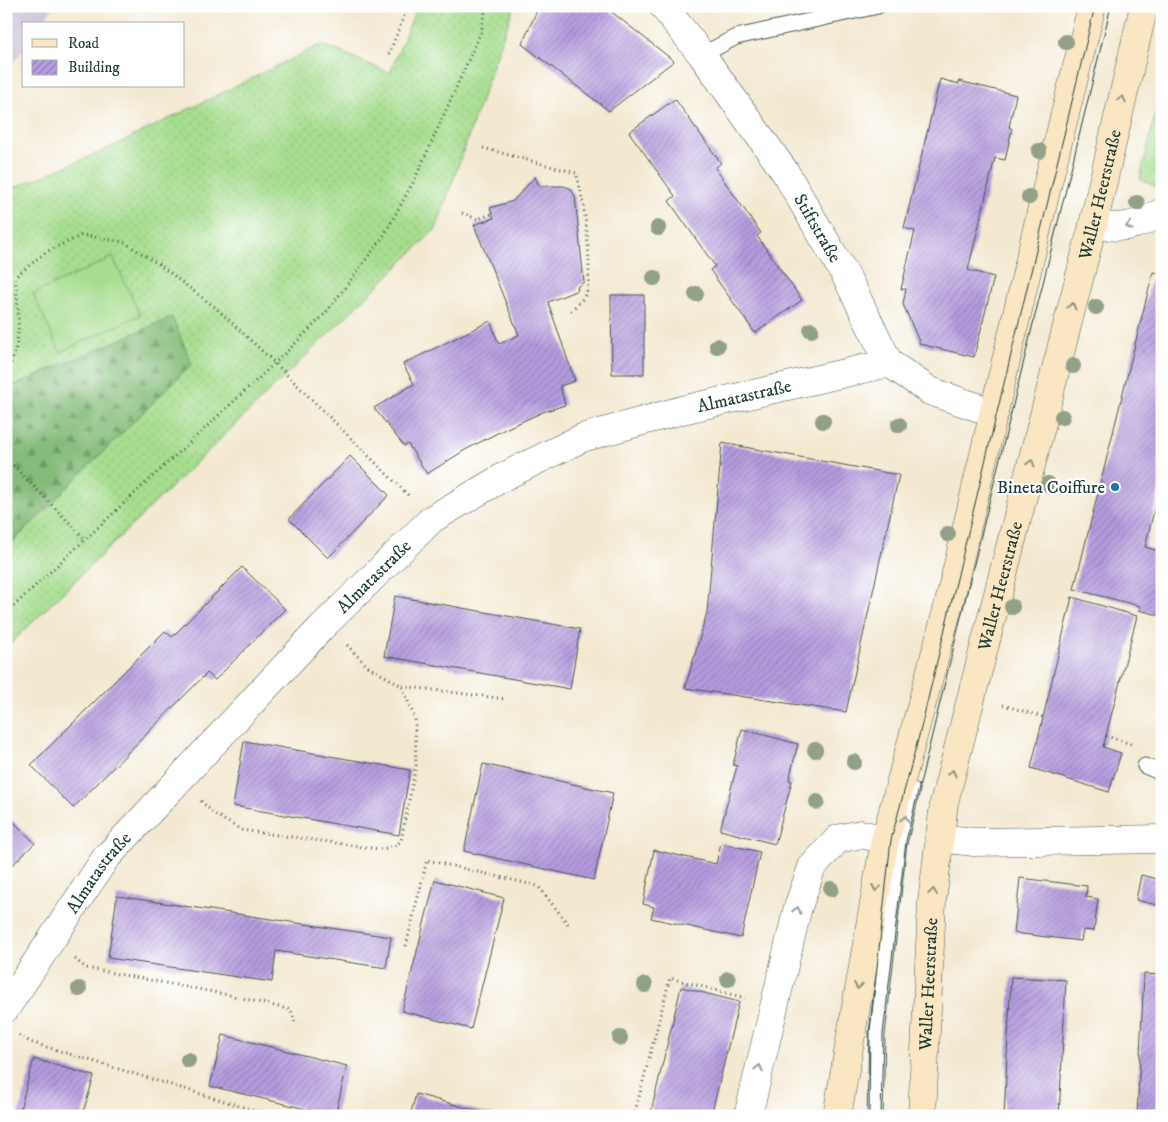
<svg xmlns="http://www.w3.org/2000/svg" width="1168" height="1122" viewBox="0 0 1168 1122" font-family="'IM FELL DW Pica',serif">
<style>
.industrial{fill:#cbbfd5}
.grass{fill:url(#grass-dots);stroke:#628d61}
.forest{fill:url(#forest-firs);stroke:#527c56}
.garden{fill:#a6dd8e;stroke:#628d61}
.building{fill:url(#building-hatch)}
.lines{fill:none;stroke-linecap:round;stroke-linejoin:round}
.lane-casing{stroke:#3f574b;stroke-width:17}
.street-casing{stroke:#3f574b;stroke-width:29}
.secondary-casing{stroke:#3f574b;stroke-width:29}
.path{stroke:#3f574b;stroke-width:3;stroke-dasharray:1 4;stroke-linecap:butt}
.lane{stroke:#fff;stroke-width:15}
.street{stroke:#fff;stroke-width:28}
.secondary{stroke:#fbe6c4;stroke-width:28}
.tram{stroke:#1f3d34;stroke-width:1}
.tree{fill:#91a086}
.oneway{stroke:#8d927c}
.oneway2{stroke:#8f9e9a}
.poi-dot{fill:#1f6fb2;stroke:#fff;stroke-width:2}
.labels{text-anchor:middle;stroke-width:4.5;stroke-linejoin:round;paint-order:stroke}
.street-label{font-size:18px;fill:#1f3d34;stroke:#fff}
.poi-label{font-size:18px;fill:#1f3d34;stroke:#fff;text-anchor:end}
</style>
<defs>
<pattern id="grass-dots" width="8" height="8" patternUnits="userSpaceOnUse" patternTransform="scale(1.25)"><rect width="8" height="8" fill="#a6dd8e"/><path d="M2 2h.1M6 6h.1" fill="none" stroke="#8ebf7b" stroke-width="1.8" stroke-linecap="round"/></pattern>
<pattern id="forest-firs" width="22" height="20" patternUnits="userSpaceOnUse" patternTransform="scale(1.25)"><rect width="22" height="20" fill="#84bc79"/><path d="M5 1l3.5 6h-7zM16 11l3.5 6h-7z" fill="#6b9a64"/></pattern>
<pattern id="building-hatch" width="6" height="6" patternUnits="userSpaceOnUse" patternTransform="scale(1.25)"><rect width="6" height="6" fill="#b59bdf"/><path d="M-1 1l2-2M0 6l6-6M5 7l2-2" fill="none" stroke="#9380b6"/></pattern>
</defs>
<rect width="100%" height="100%" fill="#fff"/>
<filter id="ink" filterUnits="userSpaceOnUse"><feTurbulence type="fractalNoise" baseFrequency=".02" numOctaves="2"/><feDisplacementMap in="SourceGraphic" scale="10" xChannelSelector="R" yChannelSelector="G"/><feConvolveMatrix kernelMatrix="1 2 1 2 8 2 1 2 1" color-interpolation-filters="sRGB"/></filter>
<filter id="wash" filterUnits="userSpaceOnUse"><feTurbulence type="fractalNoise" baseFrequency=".0096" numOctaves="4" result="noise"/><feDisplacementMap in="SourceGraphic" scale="20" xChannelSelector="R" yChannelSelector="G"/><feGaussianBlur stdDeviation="1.12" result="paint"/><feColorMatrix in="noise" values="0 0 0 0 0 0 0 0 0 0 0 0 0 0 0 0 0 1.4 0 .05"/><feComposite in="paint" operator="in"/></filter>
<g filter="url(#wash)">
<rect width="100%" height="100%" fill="#f3e8d0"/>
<path class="industrial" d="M 6,6 L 54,6 L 41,24 L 24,24 L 24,48 L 6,72 Z"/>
<g class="grass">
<path d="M 417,6 L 514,6 L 436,229 L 6,648 L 6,548 L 53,504 L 172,317 L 11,387 L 6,374 L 6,191 L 103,151 L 322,44 L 390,73 Z"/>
<path d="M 1162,85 L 1162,185 L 1156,187 L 1140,179 Z"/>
</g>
<path class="forest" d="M 172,317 L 192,364 L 6,548 L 6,374 L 11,387 Z"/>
<path class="garden" d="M 113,257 L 140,315 L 60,352 L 33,294 Z"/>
<g id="blocks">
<g class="building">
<path d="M 365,6 L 387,6 L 385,14 Z"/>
<path d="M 539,6 L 604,6 L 674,61 L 609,111 L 522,44 Z"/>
<path d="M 940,79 L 959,84 L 959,81 L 1016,95 L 1009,127 L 1012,129 L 1005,160 L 995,158 L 968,270 L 994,277 L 974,357 L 920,344 L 903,304 L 906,289 L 901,289 L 915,231 L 904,228 Z"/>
<path d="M 675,99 L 721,163 L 715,168 L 761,233 L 757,236 L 802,300 L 755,333 L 710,270 L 715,266 L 669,201 L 675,196 L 629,132 Z"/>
<path d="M 535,177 L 539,186 L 563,186 L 570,188 L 575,196 L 584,282 L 577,287 L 578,290 L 548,302 L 575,381 L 560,386 L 565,405 L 543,412 L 505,429 L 465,450 L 427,474 L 408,444 L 404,446 L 374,408 L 414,384 L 403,364 L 490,321 L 499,344 L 519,335 L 474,225 L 494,218 L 490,208 L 513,201 Z"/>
<path d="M 1153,272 L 1162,274 L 1162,479 L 1145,547 L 1162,552 L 1162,616 L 1139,610 L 1140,606 L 1074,589 Z"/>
<path d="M 611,295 L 644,295 L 644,374 L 612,374 Z"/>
<path d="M 722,443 L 899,475 L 846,712 L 685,688 L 707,613 Z"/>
<path d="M 350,456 L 389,495 L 328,558 L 289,519 Z"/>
<path d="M 242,567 L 285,609 L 215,680 L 207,673 L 73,808 L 31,765 L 165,631 L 172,637 Z"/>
<path d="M 395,596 L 580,629 L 570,689 L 384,656 Z"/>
<path d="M 1072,597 L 1137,616 L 1103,747 L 1121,753 L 1109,792 L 1031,768 Z"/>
<path d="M 742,729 L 798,744 L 789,780 L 792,781 L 775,844 L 720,830 L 737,766 L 733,765 Z"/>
<path d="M 244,741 L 410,770 L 399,835 L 233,806 Z"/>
<path d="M 483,764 L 613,793 L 594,880 L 464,851 Z"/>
<path d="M 6,814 L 35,843 L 6,871 Z"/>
<path d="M 721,843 L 760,852 L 741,938 L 651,918 L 654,907 L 643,904 L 654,850 L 716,864 Z"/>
<path d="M 1141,875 L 1162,880 L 1161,906 L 1136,900 Z"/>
<path d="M 1020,878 L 1087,886 L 1086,897 L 1098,899 L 1094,931 L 1083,930 L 1081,941 L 1014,933 Z"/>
<path d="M 435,880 L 504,898 L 471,1029 L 402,1011 Z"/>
<path d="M 117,896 L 391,937 L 386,968 L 276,951 L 272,982 L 108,958 Z"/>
<path d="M 1144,974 L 1162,975 L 1162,1116 L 1137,1116 Z"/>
<path d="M 1011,977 L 1066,980 L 1059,1116 L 1004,1116 Z"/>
<path d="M 681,987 L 739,1002 L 711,1116 L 650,1116 Z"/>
<path d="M 223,1035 L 347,1066 L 335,1116 L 210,1086 Z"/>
<path d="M 34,1059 L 94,1076 L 82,1116 L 18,1116 Z"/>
<path d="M 416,1094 L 492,1115 L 492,1116 L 410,1116 Z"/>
</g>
</g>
</g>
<g filter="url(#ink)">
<use href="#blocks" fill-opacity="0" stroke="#3f574b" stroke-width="1"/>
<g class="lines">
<defs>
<g id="lane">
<path d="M 702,55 L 736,37 L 878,6"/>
<path d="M 1145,766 L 1162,773"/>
<path d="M 875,1116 L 877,1034 L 899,843 L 912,790"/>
</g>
<g id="street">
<path id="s1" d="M 663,6 L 702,55 L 785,172 L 847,278 L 889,363 L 930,391 L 994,413"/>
<path d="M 1093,225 C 1122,229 1136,227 1162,212"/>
<path d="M 939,838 L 974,842 L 1162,839"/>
<path id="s2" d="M 6,1008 L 105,859 L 320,629 L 432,519 L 505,476 L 582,438 L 682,410 L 889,363"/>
<path d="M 748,1116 L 798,907 L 812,867 L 838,839 L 861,834 L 885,840"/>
</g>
<g id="secondary">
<path d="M 837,1116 L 885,840 L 948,607 L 1049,178 L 1092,6"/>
<path id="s3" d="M 922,1116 L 932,902 L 944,803 L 1093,225 L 1144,6"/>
</g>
</defs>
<use href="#lane" class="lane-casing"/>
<use href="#street" class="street-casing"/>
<use href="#secondary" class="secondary-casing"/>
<g class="path">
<path d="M 389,54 L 408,6"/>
<path d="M 483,148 L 576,173 C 584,196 594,271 586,293 C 583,301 573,308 568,313"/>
<path d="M 462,213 L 477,219 L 492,214"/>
<path d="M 6,372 C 24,343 18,310 15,277 L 46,252 L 82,235 L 124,242 L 158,264 L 216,308 L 275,363 L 410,497"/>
<path d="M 6,458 L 86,540"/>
<path d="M 6,613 L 275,363 L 325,314 L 383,237 L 415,179 L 481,32 L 486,6"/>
<path d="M 347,645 L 367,666 L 402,686 L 506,699"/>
<path d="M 1003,705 L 1043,717"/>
<path d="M 1106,736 L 1131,744"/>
<path d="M 201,801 L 214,814 L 241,830 L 379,849 L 393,847 L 401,841 L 416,765 L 415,719 L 402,686"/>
<path d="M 406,946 L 427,860 L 538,886 L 568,924"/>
<path d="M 75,959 L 86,968 L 229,995 L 291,1010 L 296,1025"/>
<path d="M 19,1035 L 30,1042 L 273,1116"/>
<path d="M 634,1116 L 670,978 L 745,998"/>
</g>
<use href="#lane" class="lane"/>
<use href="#street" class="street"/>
<use href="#secondary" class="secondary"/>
<g class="tram">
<path d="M 869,1116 L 870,1031 L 891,840 L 920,732 L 1095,6"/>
<path d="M 881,1116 L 883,1034 L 906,841 L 1111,6"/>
</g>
</g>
<g class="tree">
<circle cx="1066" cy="42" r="8"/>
<circle cx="1039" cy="151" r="8"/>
<circle cx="1029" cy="197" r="8"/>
<circle cx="1137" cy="203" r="8"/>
<circle cx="658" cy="228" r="8"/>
<circle cx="654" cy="278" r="8"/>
<circle cx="696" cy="294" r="8"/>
<circle cx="1096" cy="307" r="8"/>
<circle cx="811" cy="330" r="8"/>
<circle cx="717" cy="346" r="8"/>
<circle cx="1073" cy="366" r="8"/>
<circle cx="1062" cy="417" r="8"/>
<circle cx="823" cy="421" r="8"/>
<circle cx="899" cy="425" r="8"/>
<circle cx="1048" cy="484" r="8"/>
<circle cx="948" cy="534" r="8"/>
<circle cx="1012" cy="607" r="8"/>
<circle cx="815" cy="750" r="8"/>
<circle cx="854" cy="762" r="8"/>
<circle cx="817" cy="802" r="8"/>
<circle cx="831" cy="889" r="8"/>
<circle cx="728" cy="979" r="8"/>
<circle cx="645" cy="985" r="8"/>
<circle cx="79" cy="989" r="8"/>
<circle cx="620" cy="1038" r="8"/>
<circle cx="188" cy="1060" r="8"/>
</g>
<defs><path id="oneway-chevron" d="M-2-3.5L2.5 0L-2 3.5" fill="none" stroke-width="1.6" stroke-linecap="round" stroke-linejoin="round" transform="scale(1.25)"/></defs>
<g class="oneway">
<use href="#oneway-chevron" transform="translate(1122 99) rotate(-77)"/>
<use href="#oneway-chevron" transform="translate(1072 306) rotate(-75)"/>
<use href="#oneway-chevron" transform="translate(1031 463) rotate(-75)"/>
<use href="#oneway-chevron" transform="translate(952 773) rotate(-76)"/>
<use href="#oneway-chevron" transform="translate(876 888) rotate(101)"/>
<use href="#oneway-chevron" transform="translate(933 892) rotate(-84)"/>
<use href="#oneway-chevron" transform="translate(858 986) rotate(99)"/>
</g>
<g class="oneway2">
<use href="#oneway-chevron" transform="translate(1129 226) rotate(166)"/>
<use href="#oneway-chevron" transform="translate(905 819) rotate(-76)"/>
<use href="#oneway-chevron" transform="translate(797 910) rotate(-75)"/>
<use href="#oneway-chevron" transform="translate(759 1068) rotate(-77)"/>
</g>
</g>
<circle class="poi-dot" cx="1115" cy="487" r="5"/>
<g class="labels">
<g class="street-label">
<text dy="6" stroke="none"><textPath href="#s3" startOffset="942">Waller Heerstraße</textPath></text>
<text dy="6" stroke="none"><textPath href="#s1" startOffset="271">Stiftstraße</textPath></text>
<text dy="6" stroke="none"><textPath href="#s2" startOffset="989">Almatastraße</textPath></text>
<text dy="6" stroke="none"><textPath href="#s2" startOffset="569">Almatastraße</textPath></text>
<text dy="6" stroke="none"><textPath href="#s3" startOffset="538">Waller Heerstraße</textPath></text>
<text dy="6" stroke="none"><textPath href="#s2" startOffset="164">Almatastraße</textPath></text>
<text dy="6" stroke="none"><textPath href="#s3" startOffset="132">Waller Heerstraße</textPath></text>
</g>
<g class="poi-label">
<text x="1105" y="493">Bineta Coiffure</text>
</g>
</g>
<rect width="1168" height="1122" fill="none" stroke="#fff" stroke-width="25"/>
<rect x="22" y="22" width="162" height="65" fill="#ffffff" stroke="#a5b1ae"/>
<rect x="32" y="39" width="25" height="8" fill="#fbe6c4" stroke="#a5b1ae"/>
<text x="68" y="48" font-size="15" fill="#1f3d34">Road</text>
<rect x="32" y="60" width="25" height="15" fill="url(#building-hatch)" stroke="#a5b1ae"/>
<text x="68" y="72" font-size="15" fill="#1f3d34">Building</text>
</svg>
